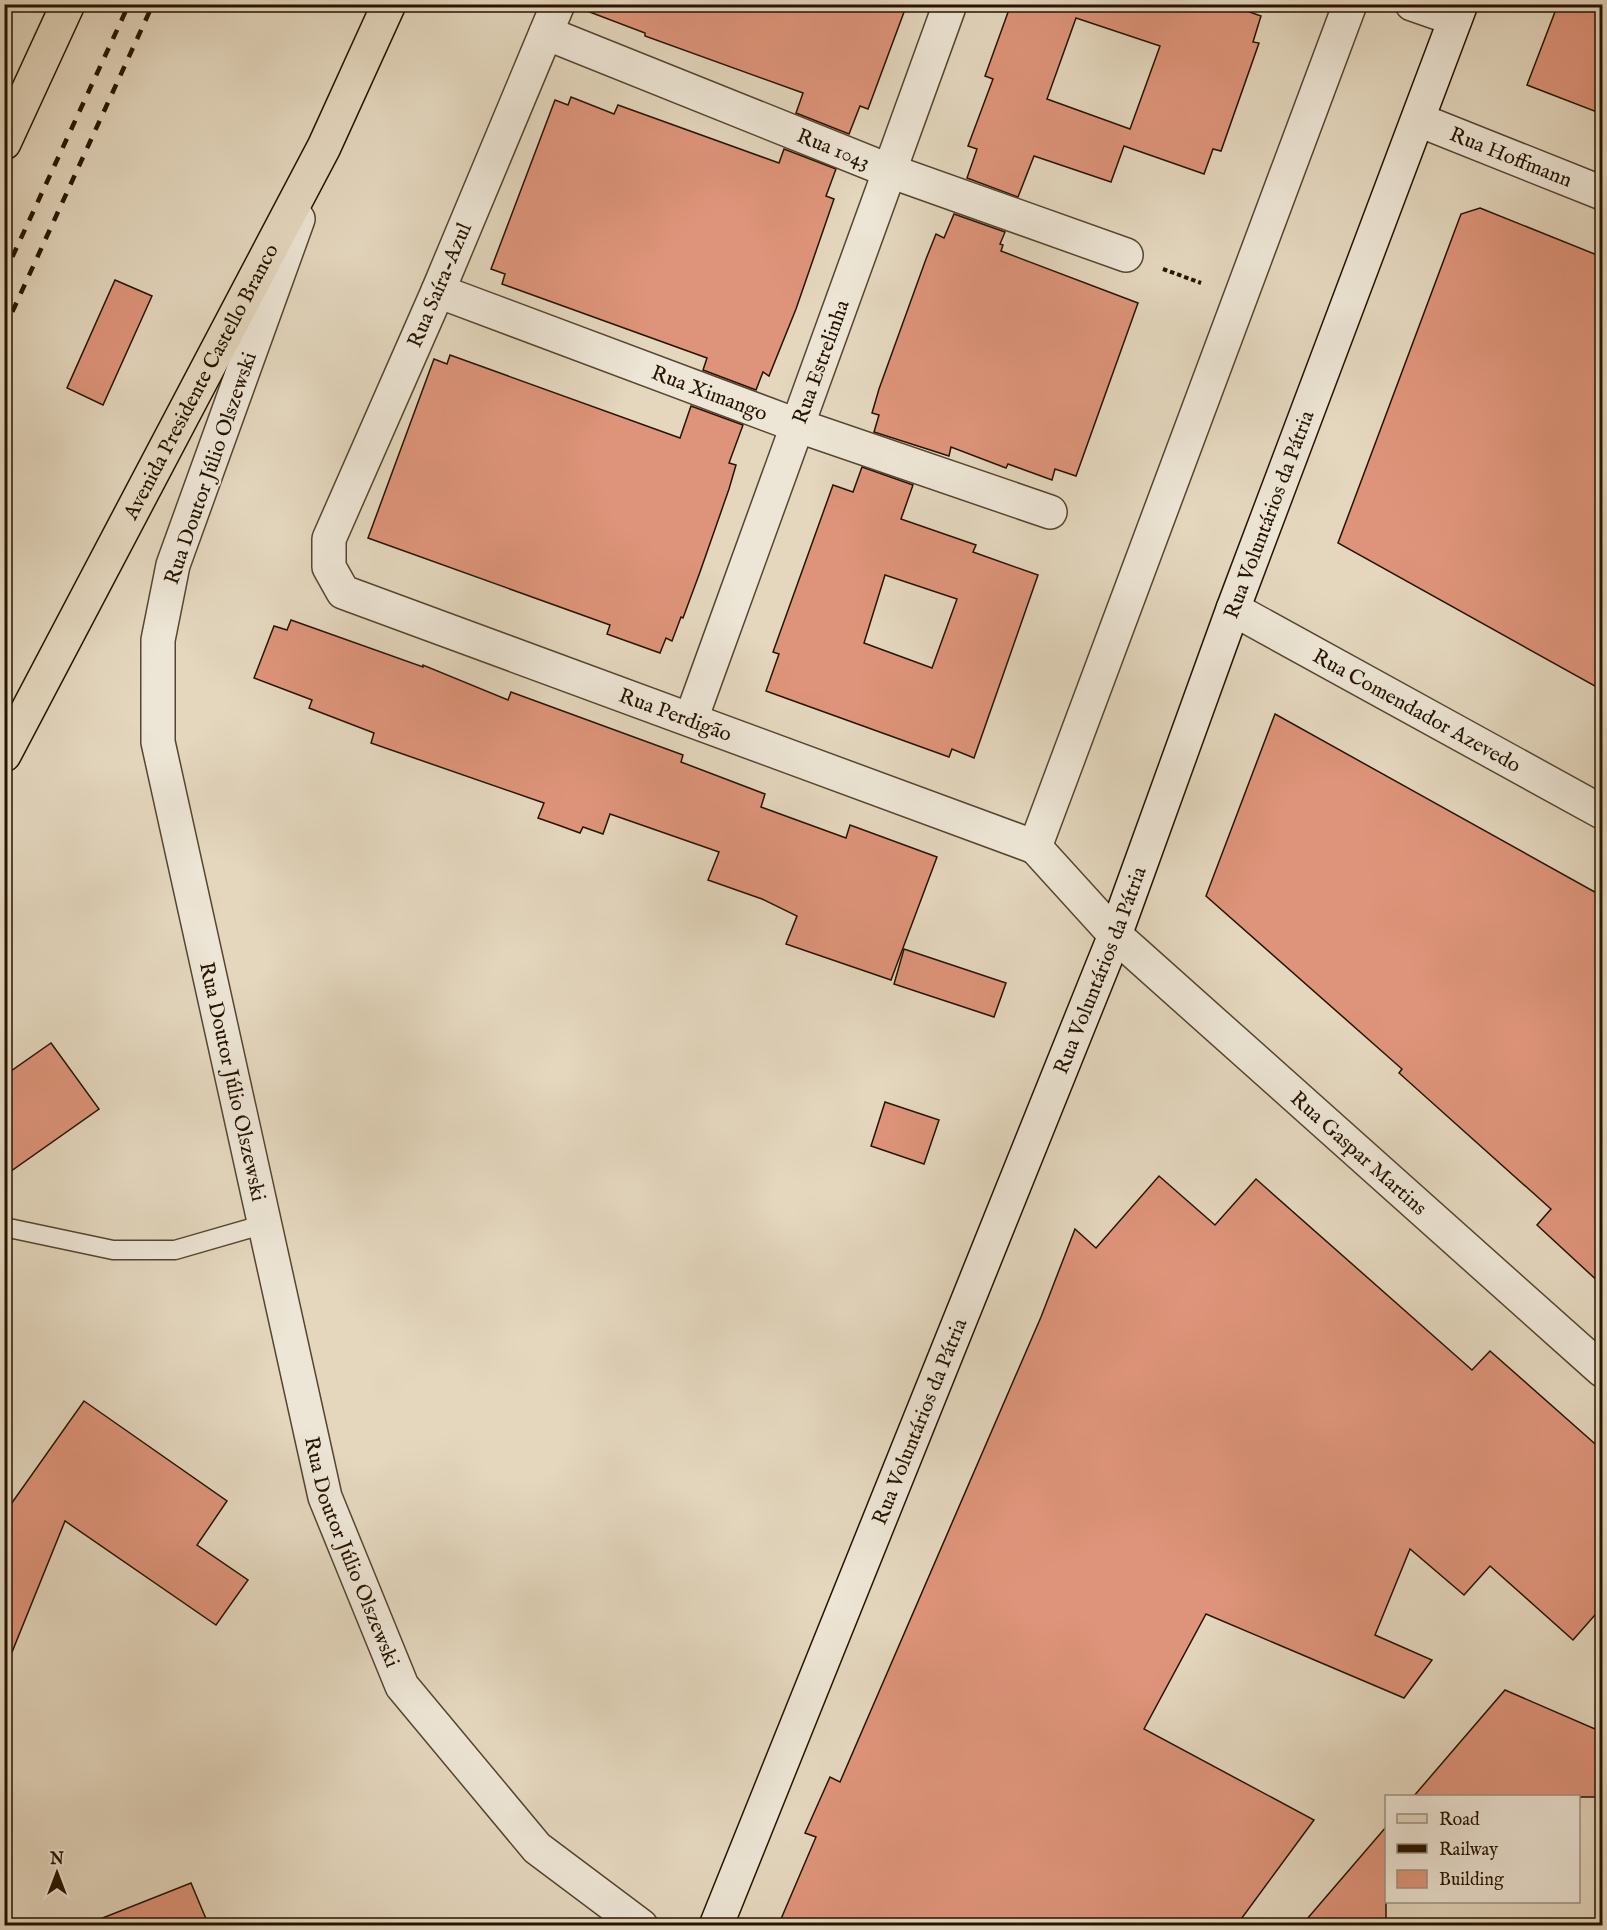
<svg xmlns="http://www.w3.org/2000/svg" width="1607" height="1930" viewBox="0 0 1607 1930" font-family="'IM FELL English',serif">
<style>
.building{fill:#de947a;stroke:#261400;stroke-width:1.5;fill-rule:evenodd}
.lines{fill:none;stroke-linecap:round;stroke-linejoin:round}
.service-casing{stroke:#564530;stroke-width:21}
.minor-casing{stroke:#564530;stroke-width:36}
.tertiary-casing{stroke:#564530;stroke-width:36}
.secondary-casing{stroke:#261400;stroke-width:36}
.primary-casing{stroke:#261400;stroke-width:36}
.path{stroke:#261400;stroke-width:4;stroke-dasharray:4.5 3;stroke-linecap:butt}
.service{stroke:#ede5d5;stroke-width:18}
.minor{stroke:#ede5d5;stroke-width:33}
.tertiary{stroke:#ede5d5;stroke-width:33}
.secondary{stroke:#ede5d5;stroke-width:33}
.primary{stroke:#e4d7be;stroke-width:33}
.rail{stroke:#261400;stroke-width:4.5;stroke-dasharray:10 10;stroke-linecap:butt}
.labels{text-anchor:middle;stroke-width:4.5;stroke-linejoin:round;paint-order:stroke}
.street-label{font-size:21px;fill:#261400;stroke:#ede5d5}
</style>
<rect width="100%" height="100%" fill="#e4d7be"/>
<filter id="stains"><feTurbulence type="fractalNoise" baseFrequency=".00333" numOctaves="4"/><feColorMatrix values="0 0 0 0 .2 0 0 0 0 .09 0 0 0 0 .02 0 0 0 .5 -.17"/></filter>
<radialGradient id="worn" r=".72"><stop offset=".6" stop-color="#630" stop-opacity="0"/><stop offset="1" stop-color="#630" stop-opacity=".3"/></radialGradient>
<g class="building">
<path d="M 579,4 L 907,4 L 868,109 L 860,106 L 849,134 L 796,113 L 803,93 L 645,36 L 645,33 L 579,8 Z"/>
<path d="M 1011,4 L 1227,4 L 1261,16 L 1253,42 L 1259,43 L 1221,151 L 1213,149 L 1204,174 L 1124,146 L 1111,182 L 1034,156 L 1018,197 L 967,178 L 977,149 L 968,146 L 993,79 L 985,76 ZM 1076,18 L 1160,46 L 1130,129 L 1047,99 Z"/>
<path d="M 1558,4 L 1602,4 L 1602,114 L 1527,85 Z"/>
<path d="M 571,97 L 614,114 L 618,105 L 779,163 L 784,149 L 836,169 L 826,196 L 834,199 L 796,309 L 769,376 L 763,372 L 756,390 L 703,370 L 707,358 L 502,284 L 505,274 L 491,269 L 555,100 L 568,105 Z"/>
<path d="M 1480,208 L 1602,257 L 1602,690 L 1338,543 L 1461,214 Z"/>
<path d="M 954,214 L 1005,232 L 1000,244 L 1003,245 L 1001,251 L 1138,303 L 1076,476 L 1055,469 L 1052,480 L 1008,464 L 1006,468 L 951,447 L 949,456 L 874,432 L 879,415 L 872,413 L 879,389 L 926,259 L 936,234 L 944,238 Z"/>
<path d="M 115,280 L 152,296 L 103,405 L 67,388 Z"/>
<path d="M 450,355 L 680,438 L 691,406 L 743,425 L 729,463 L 736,465 L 729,489 L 700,572 L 683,618 L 681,617 L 672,641 L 666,638 L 660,653 L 607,634 L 610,625 L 368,538 L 434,359 L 447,364 Z"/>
<path d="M 862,467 L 913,485 L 901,519 L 976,545 L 973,552 L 1038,575 L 974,758 L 952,749 L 949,757 L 766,691 L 779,654 L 773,652 L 833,485 L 853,492 ZM 885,575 L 957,599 L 932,668 L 864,643 Z"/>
<path d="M 291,620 L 423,667 L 423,665 L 508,700 L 511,692 L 683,755 L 681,762 L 765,794 L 761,807 L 846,838 L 850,825 L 937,857 L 891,980 L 786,944 L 797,916 L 762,899 L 708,880 L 719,852 L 610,814 L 603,834 L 583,827 L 580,833 L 558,825 L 538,818 L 544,803 L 371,743 L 374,733 L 309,708 L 312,700 L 254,678 L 274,626 L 287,630 Z"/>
<path d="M 1275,714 L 1602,896 L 1602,1285 L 1537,1225 L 1551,1209 L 1399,1073 L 1402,1069 L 1206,896 Z"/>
<path d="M 904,949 L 1006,983 L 994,1017 L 894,984 Z"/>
<path d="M 51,1043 L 99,1109 L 4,1176 L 4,1076 Z"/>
<path d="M 885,1102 L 939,1120 L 924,1164 L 871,1146 Z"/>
<path d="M 1159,1176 L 1215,1225 L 1256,1179 L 1472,1370 L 1490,1351 L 1602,1450 L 1602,1607 L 1573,1640 L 1490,1566 L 1464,1595 L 1410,1549 L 1375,1635 L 1432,1660 L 1404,1698 L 1206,1614 L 1144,1729 L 1314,1820 L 1236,1926 L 778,1926 L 816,1837 L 805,1833 L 830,1777 L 840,1782 L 1041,1317 L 1075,1229 L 1096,1248 Z"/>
<path d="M 84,1401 L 227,1501 L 197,1545 L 248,1580 L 216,1625 L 65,1521 L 6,1667 L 4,1667 L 4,1514 Z"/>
<path d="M 1505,1690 L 1602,1732 L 1602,1797 L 1413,1797 Z"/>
<path d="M 1386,1827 L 1386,1926 L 1301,1926 Z"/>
<path d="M 191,1883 L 209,1926 L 91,1926 L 90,1923 Z"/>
</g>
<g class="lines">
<defs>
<path id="service" d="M 4,1227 L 113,1250 L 175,1250 L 265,1224"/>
<g id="minor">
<path id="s1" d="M 558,4 L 438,291 L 329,539 L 329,567 L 343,592 L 1035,847"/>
<path id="s2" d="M 1350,4 L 1035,847 L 1115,935 L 1602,1370"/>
<path d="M 1412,4 L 1455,19"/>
<path id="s3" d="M 546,33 L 890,171 L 1126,255"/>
<path id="s4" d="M 1419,120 L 1602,193"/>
<path id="s5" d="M 438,291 L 796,425 L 1050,512"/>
<path id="s6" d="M 1233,609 L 1602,812"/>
<path id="s7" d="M 691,719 L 950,4"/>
</g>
<g id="tertiary">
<path id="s8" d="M 298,219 L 173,565 L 158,640 L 158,742 L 325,1497 L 402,1686 L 537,1848 L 641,1926"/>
</g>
<g id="secondary">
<path id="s9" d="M 716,1926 L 1115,935 L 1233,609 L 1461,4"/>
</g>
<g id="primary">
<path d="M 4,143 L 68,4"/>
<path id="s10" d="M 4,755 L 324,147 L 389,4"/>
</g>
</defs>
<use href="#service" class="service-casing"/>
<use href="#minor" class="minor-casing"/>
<use href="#tertiary" class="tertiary-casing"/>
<use href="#secondary" class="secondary-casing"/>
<use href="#primary" class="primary-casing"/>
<path class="path" d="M 1163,269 L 1201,283"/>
<use href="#service" class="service"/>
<use href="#minor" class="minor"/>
<use href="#tertiary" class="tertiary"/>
<use href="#secondary" class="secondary"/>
<use href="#primary" class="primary"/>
<g class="rail">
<path d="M 4,275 L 129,4"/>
<path d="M 4,330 L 153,4"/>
</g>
</g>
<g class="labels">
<g class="street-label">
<text dy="7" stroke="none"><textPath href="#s3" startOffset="310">Rua 1043</textPath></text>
<text dy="7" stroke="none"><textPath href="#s4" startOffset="99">Rua Hoffmann</textPath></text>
<text transform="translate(439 285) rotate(-67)" y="7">Rua Saíra-Azul</text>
<text dy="7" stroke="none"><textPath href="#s7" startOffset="380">Rua Estrelinha</textPath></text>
<text dy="7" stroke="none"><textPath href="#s10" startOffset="422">Avenida Presidente Castello Branco</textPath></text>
<text dy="7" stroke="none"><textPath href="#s5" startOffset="290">Rua Ximango</textPath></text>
<text transform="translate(210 468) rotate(-71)" y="7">Rua Doutor Júlio Olszewski</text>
<text dy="7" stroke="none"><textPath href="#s9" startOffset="1516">Rua Voluntários da Pátria</textPath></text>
<text dy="7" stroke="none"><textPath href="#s6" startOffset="210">Rua Comendador Azevedo</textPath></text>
<text dy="7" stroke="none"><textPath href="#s1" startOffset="993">Rua Perdigão</textPath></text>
<text dy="7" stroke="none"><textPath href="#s9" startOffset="1030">Rua Voluntários da Pátria</textPath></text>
<text dy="7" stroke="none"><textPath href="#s8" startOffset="894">Rua Doutor Júlio Olszewski</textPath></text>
<text dy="7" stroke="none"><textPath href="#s2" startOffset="1346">Rua Gaspar Martins</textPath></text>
<text dy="7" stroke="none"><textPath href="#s9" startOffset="544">Rua Voluntários da Pátria</textPath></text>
<text dy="7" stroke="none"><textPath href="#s8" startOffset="1380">Rua Doutor Júlio Olszewski</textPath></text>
</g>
</g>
<rect width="1607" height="1930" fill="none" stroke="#e4d7be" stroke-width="24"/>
<rect x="6" y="6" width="1595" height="1918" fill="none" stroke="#261400" stroke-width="3"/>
<rect x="12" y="12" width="1583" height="1906" fill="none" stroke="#261400" stroke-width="1.5"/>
<rect x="1385" y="1795" width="195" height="108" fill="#ede5d5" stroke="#9d9180" stroke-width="1.5"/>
<rect x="1397" y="1814" width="30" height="9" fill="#e4d7be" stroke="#9d9180" stroke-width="1.5"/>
<text x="1439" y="1825" font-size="18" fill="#261400">Road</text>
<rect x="1397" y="1844" width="30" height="9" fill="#261400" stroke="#9d9180" stroke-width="1.5"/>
<text x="1439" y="1855" font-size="18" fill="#261400">Railway</text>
<rect x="1397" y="1870" width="30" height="18" fill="#de947a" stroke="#9d9180" stroke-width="1.5"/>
<text x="1439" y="1885" font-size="18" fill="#261400">Building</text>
<g transform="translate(57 1873)" stroke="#ede5d5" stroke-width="4.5" paint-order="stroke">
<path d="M0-4.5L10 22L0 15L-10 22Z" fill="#261400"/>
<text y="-9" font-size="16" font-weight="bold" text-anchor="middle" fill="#261400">N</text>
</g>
<rect width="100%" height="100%" filter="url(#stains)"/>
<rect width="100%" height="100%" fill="url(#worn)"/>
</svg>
